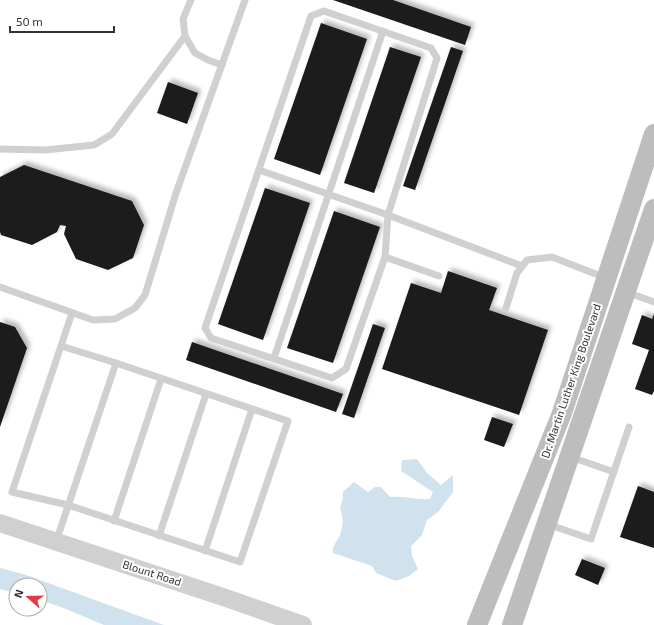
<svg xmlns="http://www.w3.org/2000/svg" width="654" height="625" viewBox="0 0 654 625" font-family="'Exo 2',sans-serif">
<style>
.water{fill:#cfe2ee}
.building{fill:#1a1a1a;filter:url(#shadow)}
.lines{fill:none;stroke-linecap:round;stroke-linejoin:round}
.service{stroke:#d0d0d0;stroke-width:7}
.tertiary{stroke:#d0d0d0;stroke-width:18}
.secondary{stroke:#bdbdbd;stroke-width:20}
.labels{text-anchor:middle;stroke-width:4;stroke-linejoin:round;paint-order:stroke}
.street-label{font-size:11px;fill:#333;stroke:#fff}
</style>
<defs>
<filter id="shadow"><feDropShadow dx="3.5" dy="-3.5" stdDeviation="2" flood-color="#0004"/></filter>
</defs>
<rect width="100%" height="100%" fill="#fff"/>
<g class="water">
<path d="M 417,459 L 427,473 L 441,485 L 453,475 L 453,492 L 439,511 L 427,520 L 422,535 L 411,546 L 412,556 L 418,569 L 409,576 L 396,581 L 376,573 L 372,566 L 333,553 C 332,545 337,542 340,535 C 343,526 344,517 340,509 L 343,498 L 343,492 L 354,482 L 368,492 L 375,487 L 381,487 L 390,497 C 404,496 416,500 430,499 L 433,492 L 401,471 L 402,460 Z"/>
<path d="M 0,568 L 26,575 L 164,625 L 104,625 L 61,607 L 40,600 L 40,585 L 16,585 L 16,593 L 0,589 Z"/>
</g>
<g class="building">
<path d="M 333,0 L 393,0 L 471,27 L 465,45 Z"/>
<path d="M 321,23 L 367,39 L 320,175 L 274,159 Z"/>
<path d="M 390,47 L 421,57 L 374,193 L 344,183 Z"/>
<path d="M 451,47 L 463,51 L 415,190 L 403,186 Z"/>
<path d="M 168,82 L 198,93 L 187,124 L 157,113 Z"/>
<path d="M 24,165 L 132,201 L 144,225 L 133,258 L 108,270 L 76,259 L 64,234 L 66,226 L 60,225 L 57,232 L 32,245 L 1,235 L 0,232 L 0,177 Z"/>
<path d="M 265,188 L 310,203 L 263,340 L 218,324 Z"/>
<path d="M 334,211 L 380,227 L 333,363 L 287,348 Z"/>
<path d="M 448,271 L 497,288 L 489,310 L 548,330 L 519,415 L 382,369 L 411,283 L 441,293 Z"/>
<path d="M 654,314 L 654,391 L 652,395 L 635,389 L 649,350 L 632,344 L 642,315 L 652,319 Z"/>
<path d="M 0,322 L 15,327 L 27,348 L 0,427 Z"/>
<path d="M 373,324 L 385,328 L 354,418 L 342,414 Z"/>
<path d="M 192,342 L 343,394 L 336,412 L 186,360 Z"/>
<path d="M 492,417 L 513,424 L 504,447 L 484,440 Z"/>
<path d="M 638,486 L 654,492 L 654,548 L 620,537 Z"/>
<path d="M 582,559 L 605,568 L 598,585 L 575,575 Z"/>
</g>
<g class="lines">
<g class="service">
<path d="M 191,0 L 183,19 L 185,36 L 195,53 L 208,60 L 222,65"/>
<path d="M 324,11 L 431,48 L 437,58 L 388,215 L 385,257 L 346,369 L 332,378 L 211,338 L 205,328 L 311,16 Z"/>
<path d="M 0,149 L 45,150 L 94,145 L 112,134 L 185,36"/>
<path d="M 259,170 L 388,215 L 522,266"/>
<path d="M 385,257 L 439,276"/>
<path d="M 0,287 L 93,320 L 115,319 L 135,308 L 145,295 L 176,193 L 245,0"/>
<path d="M 626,292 L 654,302"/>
<path d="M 506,308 L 517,273 L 527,260 L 552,257 L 606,278"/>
<path d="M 61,346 L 116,363"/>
<path d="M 274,358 L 383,31"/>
<path d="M 571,457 L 614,472"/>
<path d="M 114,521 L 161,379"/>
<path d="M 547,524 L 591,539 L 629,427"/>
<path d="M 159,536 L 206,394"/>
<path d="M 56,542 L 116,363 L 288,421 L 240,562 L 68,505 L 12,492 L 72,313"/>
<path d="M 205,551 L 252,409"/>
</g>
<path class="tertiary" d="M 0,523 L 226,598 L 303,625"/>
<g class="secondary">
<path d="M 477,625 L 562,413 L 654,134"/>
<path d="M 512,625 L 654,209"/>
</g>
</g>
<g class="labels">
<g class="street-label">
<text transform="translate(571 381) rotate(-71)" y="4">Dr. Martin Luther King Boulevard</text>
<text transform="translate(152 573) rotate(18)" y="4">Blount Road</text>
</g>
</g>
<g transform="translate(28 597) rotate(290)"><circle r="19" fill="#ffffff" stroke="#adadad"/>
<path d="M0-3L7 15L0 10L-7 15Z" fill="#e63946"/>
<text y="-6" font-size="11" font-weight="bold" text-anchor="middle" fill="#333333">N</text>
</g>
<path d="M10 26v6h104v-6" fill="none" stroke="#333333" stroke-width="2"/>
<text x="16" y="26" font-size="12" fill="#333333" stroke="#ffffff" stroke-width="3" paint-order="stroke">50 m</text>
</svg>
